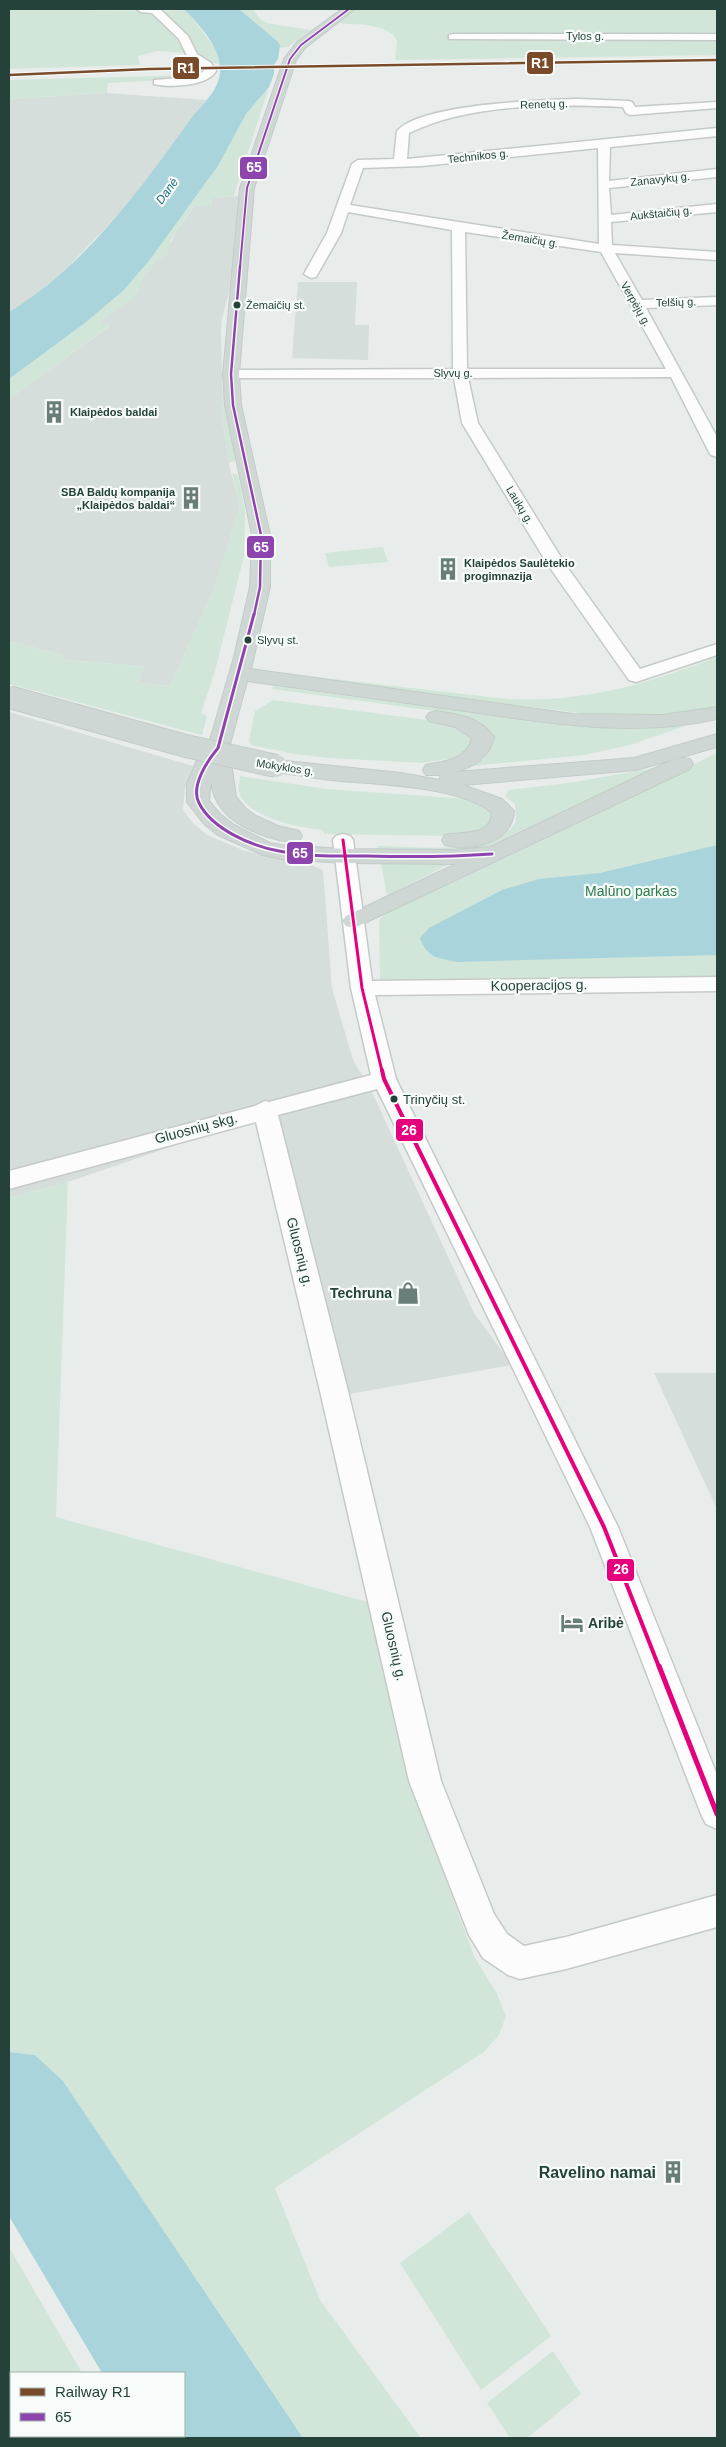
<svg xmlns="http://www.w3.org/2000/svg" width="726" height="2447" viewBox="0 0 726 2447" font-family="Arial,sans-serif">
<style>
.built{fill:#d6dedb}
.green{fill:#d1e6d8}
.water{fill:#a9d4db}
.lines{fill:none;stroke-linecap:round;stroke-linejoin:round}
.minor-casing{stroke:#c5cac8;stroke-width:3}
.major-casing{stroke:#c3ccc9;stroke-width:2}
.minor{fill:#fcfcfc;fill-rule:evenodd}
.major{fill:#cfd7d5;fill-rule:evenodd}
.major-bridge-casing{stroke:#c3ccc9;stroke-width:24;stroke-linecap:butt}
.major-bridge{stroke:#cfd7d5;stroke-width:22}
.bus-1-far2-casing{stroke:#f7fbf9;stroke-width:4}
.bus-1-far1-casing{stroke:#f7fbf9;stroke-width:5}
.bus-1-casing{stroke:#f7fbf9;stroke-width:6}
.bus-2-far2-casing{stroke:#f7fbf9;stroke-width:6}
.bus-2-far1-casing{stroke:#f7fbf9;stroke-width:8}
.bus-2-casing{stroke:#f7fbf9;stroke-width:9}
.bus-1-far2{stroke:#8e44ad;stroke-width:2}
.bus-1-far1{stroke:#8e44ad;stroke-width:2.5}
.bus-1{stroke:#8e44ad;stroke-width:3}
.bus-2-far2{stroke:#e5007d;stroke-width:3}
.bus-2-far1{stroke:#e5007d;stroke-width:4}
.bus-2{stroke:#e5007d;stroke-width:5}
.rail-1-casing{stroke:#f7fbf9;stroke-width:4.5}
.rail-1{stroke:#7a4b2a;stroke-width:2.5}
.bus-dot{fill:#24423a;stroke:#f7fbf9;stroke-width:2}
.labels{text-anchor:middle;stroke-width:4.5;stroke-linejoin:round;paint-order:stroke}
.far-street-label{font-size:11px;fill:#24423a;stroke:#f7fbf9}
.far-bus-label{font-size:11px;fill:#24423a;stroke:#f7fbf9;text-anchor:start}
.far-poi-label{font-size:11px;font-weight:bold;fill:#24423a;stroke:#f7fbf9;text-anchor:start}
.far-water-label{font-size:12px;font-style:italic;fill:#1c6f80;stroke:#f7fbf9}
.bus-label{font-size:13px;fill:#24423a;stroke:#f7fbf9;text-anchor:start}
.park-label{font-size:14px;fill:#2d7a4b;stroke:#f7fbf9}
.street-label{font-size:14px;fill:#24423a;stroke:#f7fbf9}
.poi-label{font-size:14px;font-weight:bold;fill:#24423a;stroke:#f7fbf9;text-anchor:end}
.near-poi-label{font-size:16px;font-weight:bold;fill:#24423a;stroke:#f7fbf9;text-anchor:end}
.line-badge{stroke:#f7fbf9;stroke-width:2}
.badge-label{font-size:14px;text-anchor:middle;font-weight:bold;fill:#fff}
</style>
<rect width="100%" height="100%" fill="#e8edeb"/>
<g class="built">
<path d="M 107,93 L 206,100 L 135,197 L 66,269 L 33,297 L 9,312 L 9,99 Z"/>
<path d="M 238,196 L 233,277 L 222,319 L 221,332 L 223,423 L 230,469 L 240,506 L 214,589 L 170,686 L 139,683 L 144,666 L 61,660 L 63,655 L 9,641 L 9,399 L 110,326 L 99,323 L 135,295 L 145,273 L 172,241 L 176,231 L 195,206 L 211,206 L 212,198 Z"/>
<path d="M 298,282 L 357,282 L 355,325 L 369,325 L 368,360 L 292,358 Z"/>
<path d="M 9,712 L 193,766 L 185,789 L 183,810 L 193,823 L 207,835 L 245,851 L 309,864 L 323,870 L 332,988 L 353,1060 L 372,1092 L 474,1313 L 512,1365 L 322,1399 L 258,1117 L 68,1182 L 9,1198 Z"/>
<path d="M 717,1373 L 717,1509 L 654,1373 Z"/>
</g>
<g class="green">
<path d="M 9,9 L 147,11 L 172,31 L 185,53 L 157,51 L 138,56 L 140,65 L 9,69 Z"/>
<path d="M 239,9 L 253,9 L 260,19 L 267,23 L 311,30 L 288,47 L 278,48 Z"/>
<path d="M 356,9 L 717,9 L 717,55 L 395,60 L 397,41 C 389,22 354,25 336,23 Z"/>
<path d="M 186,10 L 215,48 L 220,64 C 193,62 176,31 160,11 Z"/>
<path d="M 192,75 L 198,76 L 187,79 L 108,83 L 107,93 L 9,99 L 9,80 Z"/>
<path d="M 269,87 L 235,192 L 234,196 L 238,196 L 212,198 L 211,206 L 195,206 C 185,220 167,237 168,255 L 153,262 L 152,270 L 145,273 L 136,295 L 99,323 L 111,325 L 9,399 L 9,379 L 85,323 L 124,290 L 148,262 L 171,228 L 195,198 L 218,166 L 246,114 Z"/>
<path d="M 222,389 L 237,460 L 229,463 L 223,423 Z"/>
<path d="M 232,473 L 238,475 L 245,511 L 244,556 L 215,671 L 201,713 L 207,716 L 202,735 L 9,684 L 9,641 L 63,655 L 61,660 L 144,666 L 139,683 L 170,686 L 214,589 L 240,506 Z"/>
<path d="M 383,547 L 388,562 L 329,567 L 325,553 Z"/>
<path d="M 717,657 L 717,705 L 698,712 L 612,717 L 292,677 L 290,674 L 507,699 C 583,703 647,684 717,657 Z"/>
<path d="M 273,686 L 572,726 L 685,726 L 630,745 L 585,755 L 473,766 L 484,759 L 493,744 C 489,727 473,718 458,714 L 272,689 Z"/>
<path d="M 273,700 L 451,723 L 468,730 L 474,741 L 473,747 L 460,757 L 422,763 L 329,758 L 294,754 L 251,745 L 249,740 L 255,711 Z"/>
<path d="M 717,753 L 717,977 L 380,980 L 379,920 L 385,914 Z"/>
<path d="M 654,768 L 485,848 L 472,850 L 378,850 L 378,846 C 415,846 494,857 516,822 L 515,804 L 505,796 L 509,790 L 575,782 Z"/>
<path d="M 240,776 L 326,789 L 469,799 L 496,811 L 495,820 L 480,834 L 449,836 L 324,834 L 323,830 C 300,828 247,818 239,792 C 238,788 240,781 240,776 Z"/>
<path d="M 381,863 L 451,863 L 387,896 Z"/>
<path d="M 68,1182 L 56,1517 L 371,1603 L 412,1788 L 474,1956 L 497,1994 L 506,2016 L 499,2035 L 484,2052 L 275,2188 L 320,2300 L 421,2438 L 303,2438 L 63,2081 L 35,2055 L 9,2052 L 9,1198 Z"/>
<path d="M 469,2212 L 551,2336 L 481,2390 L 400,2263 Z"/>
<path d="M 9,2247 L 82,2373 L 11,2373 L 11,2384 L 9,2379 Z"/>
<path d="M 553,2351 L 581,2394 L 527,2438 L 510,2438 L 487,2403 Z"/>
</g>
<g class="water">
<path d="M 184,9 L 239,9 L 277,41 L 280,45 L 278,59 L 274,65 L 274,74 L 269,87 L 246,114 L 218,166 L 148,262 L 124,290 L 85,323 L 9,379 L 9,312 C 85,266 139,191 190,120 C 201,105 218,92 220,73 C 222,48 200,26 184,9 Z"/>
<path d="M 717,845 L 717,955 L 456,962 C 437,957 428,959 420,938 L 429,928 L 502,890 L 539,879 L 600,873 Z"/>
<path d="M 9,2052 L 35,2055 L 63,2081 L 303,2438 L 140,2438 L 139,2436 L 184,2436 L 184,2373 L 102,2373 L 9,2216 Z"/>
</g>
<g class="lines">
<defs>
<g id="minor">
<path d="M 136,9 L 160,9 L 188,36 L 197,54 L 211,63 L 216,71 C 208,86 169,88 154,84 L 154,80 L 194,77 L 204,71 L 202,67 L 188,58 L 179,39 L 152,13 L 141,12 Z"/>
<path d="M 453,34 L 717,34 L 717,40 L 449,39 L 449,35 Z"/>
<path d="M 578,99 L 628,101 L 632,102 L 635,107 L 717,102 L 717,108 L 630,115 L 626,113 L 623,107 C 556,104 470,103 409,133 L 407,159 L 717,128 L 717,136 L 610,147 L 609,181 L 717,169 L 717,177 L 609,188 L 611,215 L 717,204 L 717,212 L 611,222 L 612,245 L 717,252 L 717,260 L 615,253 L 642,300 L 717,297 L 717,305 L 646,308 L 717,437 L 717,457 L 711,455 L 709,452 L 671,377 L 468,378 L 478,423 L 565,564 L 640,669 L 717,644 L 717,655 L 636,682 L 629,680 L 548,565 L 462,423 L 454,378 L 231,378 L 224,374 L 231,370 L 453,369 L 452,230 L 348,212 L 341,233 L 316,277 L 311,278 L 304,274 L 327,233 L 352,164 L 358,160 L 394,159 L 397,131 C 420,104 541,100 578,99 ZM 598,148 L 599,244 L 350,205 L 363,168 L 422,166 ZM 465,232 L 601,252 L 666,369 L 467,369 Z"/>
<path d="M 343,834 L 350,836 L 353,840 L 372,981 L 717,977 L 717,991 L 375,995 L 396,1079 L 618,1527 L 717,1775 L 717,1829 L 706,1824 L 701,1814 L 590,1527 L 377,1089 L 278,1115 L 348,1391 L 441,1781 L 494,1914 L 507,1934 L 524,1946 L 566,1937 L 717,1895 L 717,1927 L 566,1969 L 520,1979 L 508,1975 L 483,1958 L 469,1935 L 409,1781 L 320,1391 L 256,1122 L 9,1189 L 9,1171 L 255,1106 L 265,1101 L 269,1102 L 371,1075 L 351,988 L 333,840 L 336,836 Z"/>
</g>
<g id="major">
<path d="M 342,9 L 355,9 L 305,48 L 296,60 L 254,188 L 239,374 L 241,405 L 270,535 L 270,587 L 251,669 L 573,714 L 663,715 L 717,707 L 717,719 C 633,738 549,723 465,711 C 392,701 320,691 247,681 L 229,748 L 236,797 L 246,809 L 256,816 L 278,826 L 299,831 L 302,836 L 299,841 C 288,843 279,840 268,837 C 240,828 213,811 211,780 L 209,801 L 220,814 L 234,825 L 270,843 L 281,845 L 345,849 L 453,850 L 490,847 L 674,759 L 682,758 L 690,759 L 693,764 L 690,769 L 354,928 L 346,926 L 342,921 L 346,916 L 456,864 L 345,863 L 281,859 L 263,855 L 218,835 L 204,824 L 187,802 L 187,784 L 197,760 L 208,747 L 234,657 L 250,587 L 252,535 L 225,405 L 223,374 L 240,188 L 284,59 L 297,42 Z"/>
<path d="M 436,711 C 458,714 480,717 494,737 C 489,758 474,767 455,772 L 634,758 L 717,734 L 717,747 L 636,770 L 463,785 L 502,799 L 514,811 C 512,843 472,851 445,845 L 442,840 L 445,835 C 463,831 490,837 492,813 C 463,787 379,784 340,781 C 319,779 297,775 276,772 L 268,771 L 265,766 L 268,761 L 276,760 L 401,773 L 439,780 L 441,775 L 426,775 L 423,770 L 426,765 C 445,761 467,760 472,738 L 455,727 L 429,721 L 426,717 L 429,713 Z"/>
</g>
</defs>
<use href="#minor" class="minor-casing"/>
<use href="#major" class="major-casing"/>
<use href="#minor" class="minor"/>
<use href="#major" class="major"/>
<defs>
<path id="major-bridge" d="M 9,697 L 186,746 L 276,766"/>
</defs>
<use href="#major-bridge" class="major-bridge-casing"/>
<use href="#major-bridge" class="major-bridge"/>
<defs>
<path id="bus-1-far2" d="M 240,267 L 247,188 L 290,59 L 301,45 L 349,9"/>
<path id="bus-1-far1" d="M 240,266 L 231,374 L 233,405 L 261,535 L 260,587 L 254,615"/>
<path id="bus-1" d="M 254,614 L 218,748 C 208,760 190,786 199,803 C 212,829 251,846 279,851 C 306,857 338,856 366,856 C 408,857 450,857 492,854"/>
<path id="bus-2-far2" d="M 343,840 L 362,988 L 382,1071"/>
<path id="bus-2-far1" d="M 382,1070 L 384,1079 L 604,1527 L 659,1667"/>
<path id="bus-2" d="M 659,1666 L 717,1814"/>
</defs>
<use href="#bus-1-far2" class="bus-1-far2-casing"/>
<use href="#bus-1-far1" class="bus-1-far1-casing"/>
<use href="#bus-1" class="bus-1-casing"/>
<use href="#bus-2-far2" class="bus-2-far2-casing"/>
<use href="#bus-2-far1" class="bus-2-far1-casing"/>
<use href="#bus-2" class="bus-2-casing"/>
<use href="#bus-1-far2" class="bus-1-far2"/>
<use href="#bus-1-far1" class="bus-1-far1"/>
<use href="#bus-1" class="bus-1"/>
<use href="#bus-2-far2" class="bus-2-far2"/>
<use href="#bus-2-far1" class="bus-2-far1"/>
<use href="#bus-2" class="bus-2"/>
<defs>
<path id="rail-1" d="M 9,75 L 149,69 L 717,60"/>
</defs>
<use href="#rail-1" class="rail-1-casing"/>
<use href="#rail-1" class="rail-1"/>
</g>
<defs>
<symbol id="building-bare" viewBox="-9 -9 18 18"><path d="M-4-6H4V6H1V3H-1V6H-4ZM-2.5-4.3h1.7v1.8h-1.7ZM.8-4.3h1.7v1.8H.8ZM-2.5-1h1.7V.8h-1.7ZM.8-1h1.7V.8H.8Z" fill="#697e78" stroke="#f7fbf9" stroke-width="2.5" paint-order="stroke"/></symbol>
<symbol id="shop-bare" viewBox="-9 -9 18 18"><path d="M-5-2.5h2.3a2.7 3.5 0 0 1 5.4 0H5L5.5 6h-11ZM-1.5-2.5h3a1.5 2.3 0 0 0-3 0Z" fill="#697e78" stroke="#f7fbf9" stroke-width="2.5" paint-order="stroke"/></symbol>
<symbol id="hotel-bare" viewBox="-9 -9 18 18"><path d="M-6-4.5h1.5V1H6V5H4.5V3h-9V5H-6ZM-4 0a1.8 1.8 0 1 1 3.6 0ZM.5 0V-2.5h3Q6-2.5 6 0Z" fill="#697e78" stroke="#f7fbf9" stroke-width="2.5" paint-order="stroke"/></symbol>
</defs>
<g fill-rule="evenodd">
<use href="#building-bare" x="38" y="396" width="32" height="32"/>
<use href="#building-bare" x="175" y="482" width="32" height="32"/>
<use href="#building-bare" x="432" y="553" width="32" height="32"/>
<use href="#shop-bare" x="392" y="1277" width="32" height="32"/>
<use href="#hotel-bare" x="556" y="1607" width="32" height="32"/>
<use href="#building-bare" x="657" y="2156" width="32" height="32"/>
</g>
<g class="bus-dot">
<circle cx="237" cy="305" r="4.5"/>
<circle cx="248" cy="640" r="4.5"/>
<circle cx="394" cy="1099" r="4.5"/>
</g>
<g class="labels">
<g class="far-street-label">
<text x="585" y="40">Tylos g.</text>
<text transform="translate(544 104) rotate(-2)" y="4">Renetų g.</text>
<text transform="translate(478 156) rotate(-6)" y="4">Technikos g.</text>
<text transform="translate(660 179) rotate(-6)" y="4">Zanavykų g.</text>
<text transform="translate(661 213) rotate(-6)" y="4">Aukštaičių g.</text>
<text transform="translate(530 239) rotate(9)" y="4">Žemaičių g.</text>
<text transform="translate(676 302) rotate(-2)" y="4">Telšių g.</text>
<text transform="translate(636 304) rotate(60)" y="4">Verpėjų g.</text>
<text x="453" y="377">Slyvų g.</text>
<text transform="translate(520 505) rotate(59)" y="4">Laukų g.</text>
<text transform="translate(285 767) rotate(9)" y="4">Mokyklos g.</text>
</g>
<g class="far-bus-label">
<text x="246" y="309">Žemaičių st.</text>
<text x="257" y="644">Slyvų st.</text>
</g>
<g class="far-poi-label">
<text x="70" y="416">Klaipėdos baldai</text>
<text x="175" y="496" text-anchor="end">SBA Baldų kompanija<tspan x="175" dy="13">„Klaipėdos baldai“</tspan></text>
<text x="464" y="567">Klaipėdos Saulėtekio<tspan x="464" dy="13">progimnazija</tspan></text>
</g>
<g class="far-water-label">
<text transform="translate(167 191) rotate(-54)" y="4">Danė</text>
</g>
<g class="bus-label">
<text x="403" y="1104">Trinyčių st.</text>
</g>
<g class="park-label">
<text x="631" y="896">Malūno parkas</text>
</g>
<g class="street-label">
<text transform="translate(539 985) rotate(-1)" y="5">Kooperacijos g.</text>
<text transform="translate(196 1128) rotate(-15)" y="5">Gluosnių skg.</text>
<text transform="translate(300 1252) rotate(76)" y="5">Gluosnių g.</text>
<text transform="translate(394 1646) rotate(77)" y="5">Gluosnių g.</text>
</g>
<g class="poi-label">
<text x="392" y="1298">Techruna</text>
<text x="588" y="1628" text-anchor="start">Aribė</text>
</g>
<g class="near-poi-label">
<text x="656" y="2178">Ravelino namai</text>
</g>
</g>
<g class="line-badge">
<rect x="526" y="51" width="28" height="24" rx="5" fill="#7a4b2a"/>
<rect x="172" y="56" width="28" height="24" rx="5" fill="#7a4b2a"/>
<rect x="239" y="156" width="29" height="24" rx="5" fill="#8e44ad"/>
<rect x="246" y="535" width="29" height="24" rx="5" fill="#8e44ad"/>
<rect x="286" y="841" width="28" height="24" rx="5" fill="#8e44ad"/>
<rect x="395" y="1118" width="29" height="24" rx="5" fill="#e5007d"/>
<rect x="606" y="1558" width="29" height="24" rx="5" fill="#e5007d"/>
</g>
<g class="badge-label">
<text x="540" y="68">R1</text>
<text x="186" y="73">R1</text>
<text x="254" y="172">65</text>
<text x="261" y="552">65</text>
<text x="300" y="858">65</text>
<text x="409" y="1135">26</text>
<text x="621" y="1574">26</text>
</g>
<rect width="726" height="2447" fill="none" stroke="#24423a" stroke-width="20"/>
<rect x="10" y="2372" width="175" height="65" fill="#f7fbf9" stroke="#a3b1ad"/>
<rect x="20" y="2388" width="25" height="8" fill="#7a4b2a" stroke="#a3b1ad"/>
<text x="55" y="2397" font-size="15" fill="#24423a">Railway R1</text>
<rect x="20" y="2413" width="25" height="8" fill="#8e44ad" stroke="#a3b1ad"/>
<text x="55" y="2422" font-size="15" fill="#24423a">65</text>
</svg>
